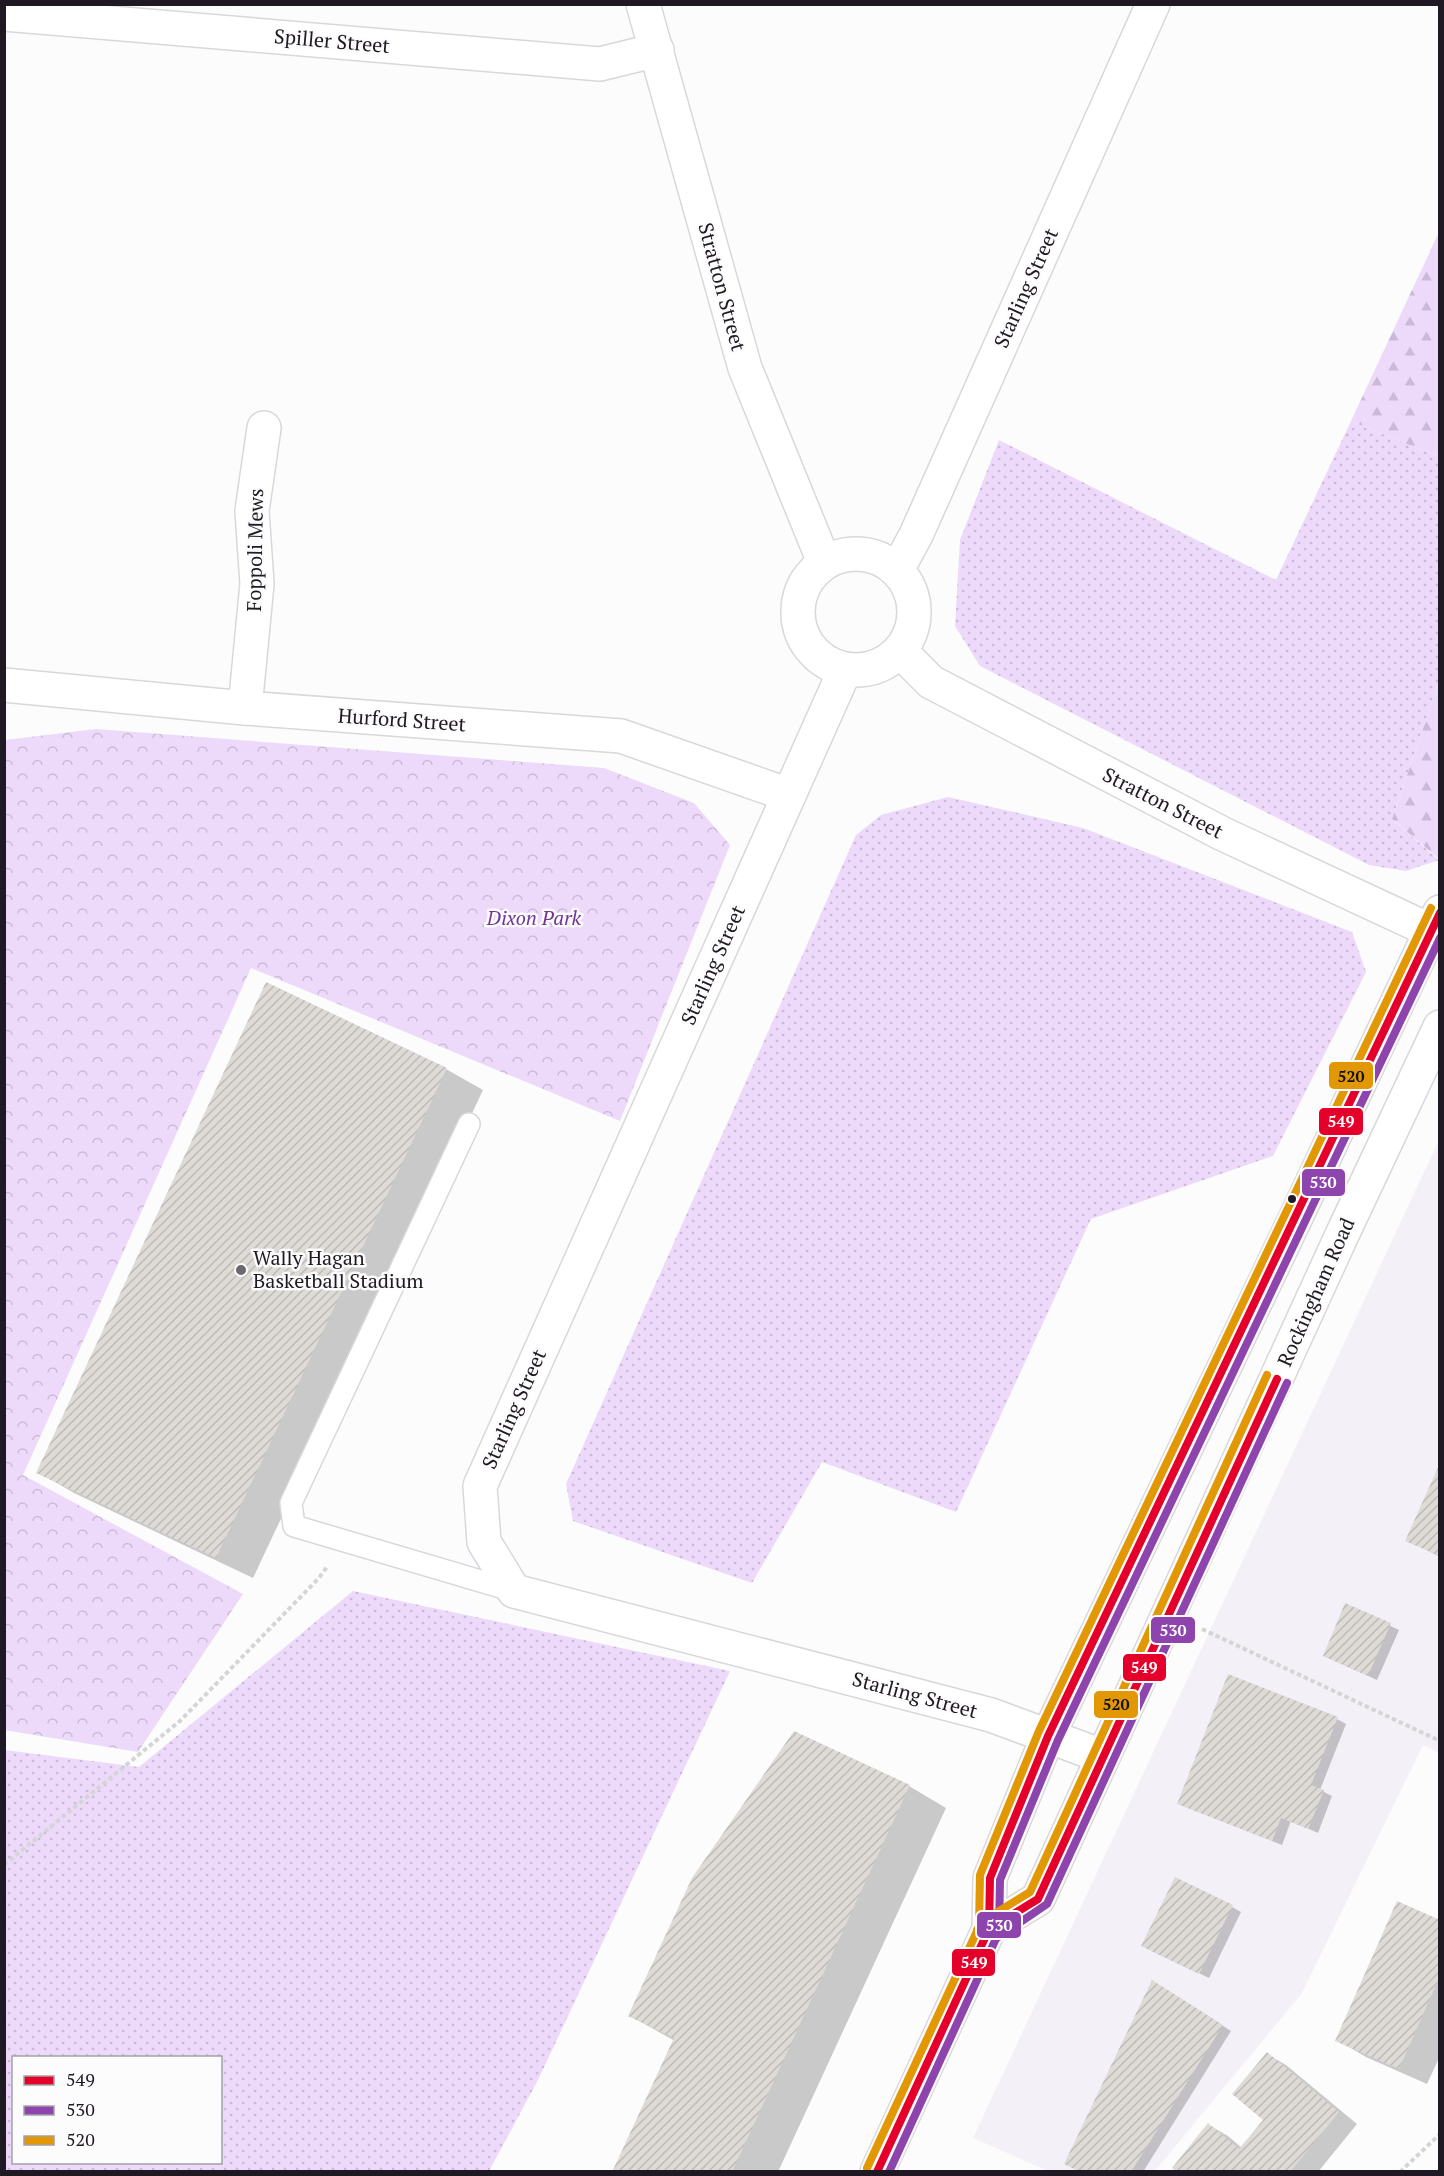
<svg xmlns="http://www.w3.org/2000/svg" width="1444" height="2176" viewBox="0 0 1444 2176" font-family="'PT Serif',serif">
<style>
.built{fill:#f4f0f7}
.grass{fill:url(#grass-dots);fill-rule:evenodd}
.forest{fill:url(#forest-firs)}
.park{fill:url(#park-crowns)}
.shadow{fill:#0003}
.building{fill:url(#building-hatch)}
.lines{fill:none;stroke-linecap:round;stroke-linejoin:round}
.service-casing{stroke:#d9d7dc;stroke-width:24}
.minor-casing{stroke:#d9d7dc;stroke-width:36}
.primary-casing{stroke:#d9d7dc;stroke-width:36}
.path{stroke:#d5d5d5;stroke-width:4;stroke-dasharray:4.5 3;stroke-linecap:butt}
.service{stroke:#fff;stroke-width:21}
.minor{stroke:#fff;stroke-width:33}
.primary{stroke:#fff;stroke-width:33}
.bus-1-casing{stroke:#fcfcfc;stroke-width:12}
.bus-2-casing{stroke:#fcfcfc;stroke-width:12}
.bus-3-casing{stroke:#fcfcfc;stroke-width:12}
.bus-1{stroke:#e4002b;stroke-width:8}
.bus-2{stroke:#8e44ad;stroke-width:8}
.bus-3{stroke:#e19804;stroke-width:8}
.bus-dot{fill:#1f1923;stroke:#fcfcfc;stroke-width:2}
.poi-dot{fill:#6c686f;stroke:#fcfcfc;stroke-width:2}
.labels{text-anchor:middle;stroke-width:5;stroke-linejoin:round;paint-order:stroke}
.street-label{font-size:20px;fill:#1f1923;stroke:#fcfcfc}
.park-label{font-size:20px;font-style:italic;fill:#723597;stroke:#fcfcfc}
.poi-label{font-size:20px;fill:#1f1923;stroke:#fcfcfc;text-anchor:start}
.line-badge{stroke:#fcfcfc;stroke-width:2}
.badge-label{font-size:16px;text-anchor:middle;font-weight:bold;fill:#fff}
.pale-badge-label{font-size:16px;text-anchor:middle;font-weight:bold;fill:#111}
</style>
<defs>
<pattern id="grass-dots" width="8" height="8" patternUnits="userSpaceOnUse" patternTransform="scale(1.5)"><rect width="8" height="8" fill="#eddafb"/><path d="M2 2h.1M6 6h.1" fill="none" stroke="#cbbad7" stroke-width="1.8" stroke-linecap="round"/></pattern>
<pattern id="forest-firs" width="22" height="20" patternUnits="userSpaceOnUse" patternTransform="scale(1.5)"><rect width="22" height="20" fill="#eddafb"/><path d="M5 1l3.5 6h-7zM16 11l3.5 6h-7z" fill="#cbbad7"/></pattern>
<pattern id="park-crowns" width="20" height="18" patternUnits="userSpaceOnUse" patternTransform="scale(1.5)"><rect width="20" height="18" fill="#eddafb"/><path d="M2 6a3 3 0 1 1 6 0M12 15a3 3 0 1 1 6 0" fill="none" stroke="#cbbad7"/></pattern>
<pattern id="building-hatch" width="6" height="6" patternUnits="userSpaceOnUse" patternTransform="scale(1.5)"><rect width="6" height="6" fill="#dedad6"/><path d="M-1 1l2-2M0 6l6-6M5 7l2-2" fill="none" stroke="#bebab7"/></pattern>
</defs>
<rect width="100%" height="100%" fill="#fcfcfc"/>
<path class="built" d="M 1439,1140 L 1439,1753 L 1423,1745 L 1302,1993 L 1155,2171 L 1048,2171 L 973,2138 Z"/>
<g class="grass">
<path d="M 1351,421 L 1439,457 L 1439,682 L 1392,819 L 1439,860 L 1406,871 L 1369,865 L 980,666 L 955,626 L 960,540 L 999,440 L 1276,580 Z"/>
<path d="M 948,797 L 1083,828 L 1352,932 L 1366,972 L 1273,1156 L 1091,1219 L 956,1512 L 822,1462 L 752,1583 L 573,1521 L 566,1484 L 856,835 L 881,815 Z"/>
<path d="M 353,1591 L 730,1671 L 538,2080 L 489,2171 L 5,2171 L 5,1750 L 139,1767 ZM 14,2058 L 220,2058 L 220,2162 L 14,2162 Z"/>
</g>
<g class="forest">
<path d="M 1439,232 L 1439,457 L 1351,421 Z"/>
<path d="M 1439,682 L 1440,859 L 1439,859 L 1392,819 Z"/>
</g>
<path class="park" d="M 96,729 L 604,768 L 694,803 L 730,845 L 620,1121 L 251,968 L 23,1475 L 243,1594 L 138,1752 L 4,1730 L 5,740 Z"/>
<g class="shadow">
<path d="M 446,1069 L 483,1090 L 253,1578 L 74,1493 L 38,1472 Z"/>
<path d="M 1440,1467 L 1440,1557 L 1407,1540 Z"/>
<path d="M 1346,1605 L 1399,1630 L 1377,1680 L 1324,1656 Z"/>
<path d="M 1337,1719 L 1346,1724 L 1320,1790 L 1332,1796 L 1318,1833 L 1291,1821 L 1282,1845 L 1179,1804 Z"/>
<path d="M 909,1786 L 946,1808 L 778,2172 L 614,2172 L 675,2041 L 630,2016 Z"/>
<path d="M 1232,1907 L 1241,1912 L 1209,1978 L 1152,1951 Z"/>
<path d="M 1440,1922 L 1440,2056 L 1427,2084 L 1366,2057 L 1337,2040 Z"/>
<path d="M 1161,1987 L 1231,2031 L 1143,2172 L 1082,2172 Z"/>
<path d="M 1267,2054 L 1286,2065 L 1357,2124 L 1318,2172 L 1179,2172 L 1209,2125 L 1228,2136 L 1242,2148 L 1265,2120 Z"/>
</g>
<g class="building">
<path d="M 266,982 L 447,1068 L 216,1558 L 36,1473 Z"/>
<path d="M 1440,1463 L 1440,1556 L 1405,1541 Z"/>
<path d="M 1345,1603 L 1391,1623 L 1368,1676 L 1323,1656 Z"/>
<path d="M 1228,1674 L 1338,1717 L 1311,1785 L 1324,1790 L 1308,1829 L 1281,1818 L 1272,1841 L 1177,1804 Z"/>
<path d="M 794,1731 L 910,1785 L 732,2172 L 612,2172 L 674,2038 L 628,2016 L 692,1878 Z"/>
<path d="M 1175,1877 L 1233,1905 L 1199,1974 L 1141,1946 Z"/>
<path d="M 1397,1901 L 1440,1920 L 1440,1976 L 1399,2069 L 1335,2041 Z"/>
<path d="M 1152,1980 L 1223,2025 L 1131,2172 L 1080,2172 L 1064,2164 Z"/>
<path d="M 1267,2052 L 1339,2112 L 1290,2172 L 1176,2172 L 1172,2168 L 1208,2123 L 1239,2149 L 1263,2120 L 1232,2094 Z"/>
</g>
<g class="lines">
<defs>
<path id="service" d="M 469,1124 L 291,1503 L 294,1526 L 514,1591"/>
<g id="minor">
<path d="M 643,4 L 745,368 L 824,562"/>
<path d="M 4,14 L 600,64 L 657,50"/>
<circle cx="856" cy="612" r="58"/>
<path d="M 897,570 L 916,535 L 1153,4"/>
<path d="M 900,651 L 931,682 L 1223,834 L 1440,935"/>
<path d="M 845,670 L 480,1486 L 484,1542 L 514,1591 L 991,1715 L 1102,1756"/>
<path d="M 4,685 L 245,708 L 621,736 L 789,795"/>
<path d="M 245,708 L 257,584 L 252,511 L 264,428"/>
</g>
<g id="primary">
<path d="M 989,1929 L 1038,1899 L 1341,1237 L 1440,1027"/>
<path d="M 877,2172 L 989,1929 L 990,1878 L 1048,1736 L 1297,1215 L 1440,912"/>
</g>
</defs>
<use href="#service" class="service-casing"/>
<use href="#minor" class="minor-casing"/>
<use href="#primary" class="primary-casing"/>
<g class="path">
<path d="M 1202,1629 L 1440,1741"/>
<path d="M 4,1865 L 180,1721 L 318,1579 L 327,1567"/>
<path d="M 1400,2172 L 1440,2134"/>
</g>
<use href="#service" class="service"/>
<use href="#minor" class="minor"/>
<use href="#primary" class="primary"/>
<defs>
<g id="bus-1">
<path d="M 987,1934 L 989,1929 L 1038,1899 L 1277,1379"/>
<path d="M 877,2172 L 989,1929 L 990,1878 L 1048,1736 L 1440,913"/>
</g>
<g id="bus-2">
<path d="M 997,1938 L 1047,1904 L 1287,1383"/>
<path d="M 889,2172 L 999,1932 L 1000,1880 L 1058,1740 L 1440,938"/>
</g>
<g id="bus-3">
<path d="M 977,1930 L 983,1921 L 1030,1892 L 1267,1375"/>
<path d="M 867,2168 L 979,1927 L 980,1875 L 1039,1731 L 1431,908"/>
</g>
</defs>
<use href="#bus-1" class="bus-1-casing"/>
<use href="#bus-2" class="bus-2-casing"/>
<use href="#bus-3" class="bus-3-casing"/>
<use href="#bus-1" class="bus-1"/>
<use href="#bus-2" class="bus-2"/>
<use href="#bus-3" class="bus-3"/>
</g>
<circle class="bus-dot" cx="1292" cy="1199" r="5"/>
<circle class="poi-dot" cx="241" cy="1270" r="6"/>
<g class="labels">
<g class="street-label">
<text transform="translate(332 41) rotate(5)" y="7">Spiller Street</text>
<text transform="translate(722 287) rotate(75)" y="7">Stratton Street</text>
<text transform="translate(1026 288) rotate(-66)" y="7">Starling Street</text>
<text transform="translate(255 550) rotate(-89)" y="7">Foppoli Mews</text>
<text transform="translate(402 720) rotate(4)" y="7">Hurford Street</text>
<text transform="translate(1163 803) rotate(27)" y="7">Stratton Street</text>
<text transform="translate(713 965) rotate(-66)" y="7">Starling Street</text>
<text transform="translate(1316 1292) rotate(-66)" y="7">Rockingham Road</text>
<text transform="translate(514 1409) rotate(-66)" y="7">Starling Street</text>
<text transform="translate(915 1695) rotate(15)" y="7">Starling Street</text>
</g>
<g class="park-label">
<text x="534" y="925">Dixon Park</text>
</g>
<g class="poi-label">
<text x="253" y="1265">Wally Hagan<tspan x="253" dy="23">Basketball Stadium</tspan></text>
</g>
</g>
<g class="line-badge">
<rect x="1328" y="1061" width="46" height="29" rx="6" fill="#e19804"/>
<rect x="1318" y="1107" width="46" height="29" rx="6" fill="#e4002b"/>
<rect x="1301" y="1168" width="45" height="29" rx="6" fill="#8e44ad"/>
<rect x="1150" y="1616" width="46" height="28" rx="6" fill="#8e44ad"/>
<rect x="1122" y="1653" width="45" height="29" rx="6" fill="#e4002b"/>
<rect x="1093" y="1690" width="46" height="29" rx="6" fill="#e19804"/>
<rect x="976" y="1911" width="46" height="28" rx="6" fill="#8e44ad"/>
<rect x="951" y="1948" width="45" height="29" rx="6" fill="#e4002b"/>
</g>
<g class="badge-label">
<text x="1341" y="1127">549</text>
<text x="1323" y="1188">530</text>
<text x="1173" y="1636">530</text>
<text x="1144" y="1673">549</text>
<text x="999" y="1931">530</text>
<text x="974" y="1968">549</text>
</g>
<g class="pale-badge-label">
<text x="1351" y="1082">520</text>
<text x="1116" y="1710">520</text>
</g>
<rect width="1444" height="2176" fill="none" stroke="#1f1923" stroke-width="12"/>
<rect x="12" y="2056" width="210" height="108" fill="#fcfcfc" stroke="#a4a1a5" stroke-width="1.5"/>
<rect x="24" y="2076" width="30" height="9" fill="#e4002b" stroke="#a4a1a5" stroke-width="1.5"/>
<text x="66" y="2086" font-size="18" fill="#1f1923">549</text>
<rect x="24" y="2106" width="30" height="9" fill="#8e44ad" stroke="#a4a1a5" stroke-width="1.5"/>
<text x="66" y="2116" font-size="18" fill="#1f1923">530</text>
<rect x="24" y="2136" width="30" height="9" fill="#e19804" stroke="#a4a1a5" stroke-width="1.5"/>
<text x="66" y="2146" font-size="18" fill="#1f1923">520</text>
</svg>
